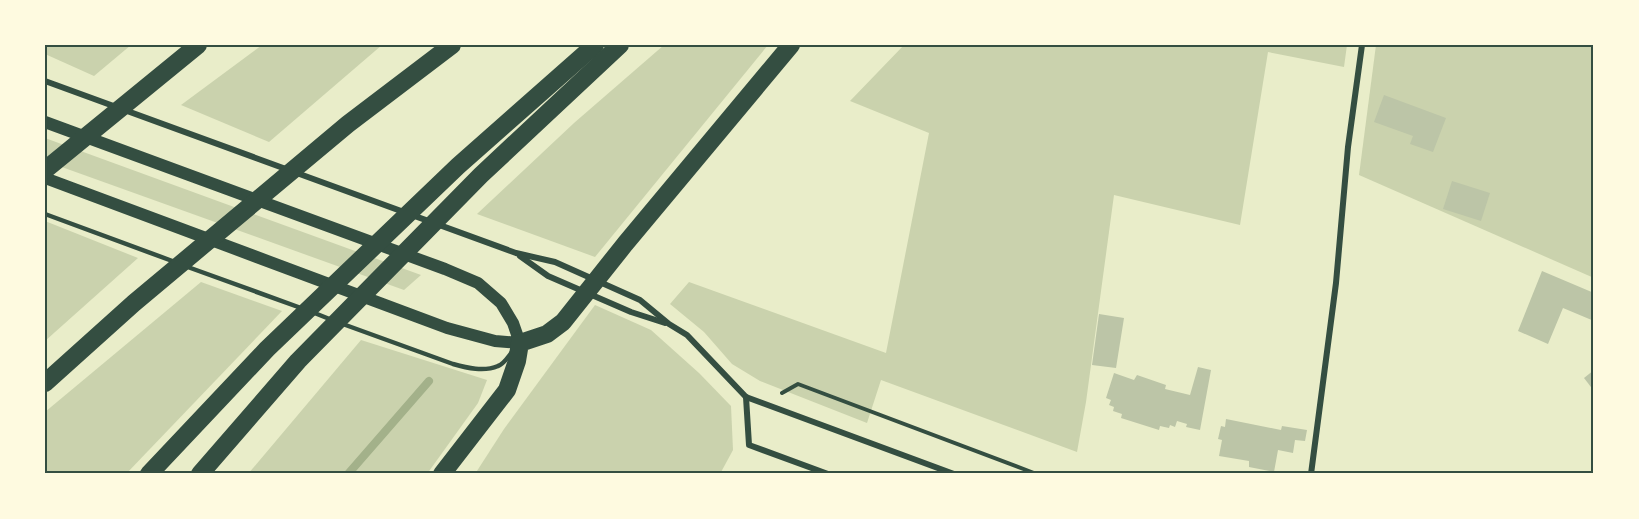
<svg xmlns="http://www.w3.org/2000/svg" width="1639" height="519" viewBox="0 0 1639 519" font-family="Figtree,sans-serif">
<style>
.green{fill:#cad2ad}
.lines{fill:none;stroke-linecap:round;stroke-linejoin:round}
.stream{stroke:#a3b18a;stroke-width:8}
.building{fill:#bcc5a7}
.path{stroke:#344e41;stroke-width:4}
.service{stroke:#344e41;stroke-width:4.5}
.minor{stroke:#344e41;stroke-width:6}
.secondary{stroke:#344e41;stroke-width:12}
.motorway{stroke:#344e41;stroke-width:18}
.neatline{fill:none;stroke:#344e41;stroke-width:2}
</style>
<rect width="100%" height="100%" fill="#e9edc9"/>
<g class="green">
<path d="M 45,45 L 131,45 L 94,76 L 45,54 Z"/>
<path d="M 262,45 L 382,45 L 269,142 L 181,105 Z"/>
<path d="M 664,45 L 768,45 L 595,257 L 477,214 L 574,123 Z"/>
<path d="M 904,45 L 1347,45 L 1344,67 L 1268,52 L 1240,225 L 1114,195 L 1086,402 L 1077,452 L 881,380 L 867,423 L 760,381 L 732,364 L 704,332 L 670,304 L 689,282 L 886,353 L 929,133 L 850,101 Z"/>
<path d="M 1376,45 L 1594,45 L 1594,278 L 1359,175 Z"/>
<path d="M 45,138 L 421,275 L 404,290 L 45,161 Z"/>
<path d="M 45,221 L 138,258 L 45,341 Z"/>
<path d="M 201,282 L 282,311 L 126,474 L 45,474 L 45,412 Z"/>
<path d="M 595,305 L 651,330 L 699,373 L 731,406 L 733,450 L 720,474 L 475,474 L 504,429 Z"/>
<path d="M 361,340 L 487,380 L 478,403 L 427,474 L 248,474 Z"/>
</g>
<g class="lines">
<path class="stream" d="M 348,474 L 429,381"/>
</g>
<g class="building">
<path d="M 1384,95 L 1446,118 L 1433,152 L 1410,144 L 1413,136 L 1374,122 Z"/>
<path d="M 1452,181 L 1490,193 L 1481,221 L 1443,209 Z"/>
<path d="M 1542,271 L 1594,293 L 1594,321 L 1563,308 L 1548,344 L 1518,331 Z"/>
<path d="M 1099,314 L 1124,318 L 1116,368 L 1092,365 Z"/>
<path d="M 1198,367 L 1211,370 L 1200,430 L 1186,427 L 1187,424 L 1177,421 L 1175,427 L 1170,425 L 1169,428 L 1160,426 L 1159,430 L 1121,418 L 1122,414 L 1113,411 L 1114,407 L 1109,405 L 1111,400 L 1106,398 L 1114,373 L 1134,380 L 1137,375 L 1166,385 L 1165,389 L 1190,395 Z"/>
<path d="M 1594,370 L 1594,391 L 1584,378 Z"/>
<path d="M 1226,419 L 1281,430 L 1282,426 L 1307,430 L 1305,441 L 1295,440 L 1293,453 L 1278,450 L 1274,472 L 1249,467 L 1249,461 L 1219,456 L 1222,440 L 1218,439 L 1221,426 L 1225,427 Z"/>
</g>
<g class="lines">
<path class="path" d="M 782,393 L 798,384 L 1034,473 L 1044,473"/>
<g class="service">
<path d="M 45,214 L 175,262"/>
<path d="M 185,266 L 301,308"/>
<path d="M 312,312 L 332,320"/>
<path d="M 340,323 L 453,364 C 467,368 484,372 498,366 C 504,364 508,357 512,352"/>
</g>
<g class="minor">
<path d="M 45,81 L 516,253 L 555,262 L 640,300 L 669,324 L 687,335 L 746,397 L 954,474"/>
<path d="M 520,256 L 548,276 L 631,312 L 665,323"/>
<path d="M 746,397 L 749,445 L 828,474"/>
<path d="M 1060,474 L 1061,474"/>
<path d="M 1311,474 L 1336,283 L 1348,147 L 1362,45"/>
</g>
<path class="secondary" d="M 45,122 L 445,269 L 478,283 L 501,303 L 513,323 L 520,343 L 495,341 L 447,328 L 45,178"/>
<g class="motorway">
<path d="M 45,170 L 198,45"/>
<path d="M 45,383 L 134,303 L 348,124 L 452,45"/>
<path d="M 149,474 L 267,349 L 458,166 L 595,45"/>
<path d="M 200,474 L 298,361 L 481,175 L 620,45"/>
<path d="M 442,474 L 507,390 L 517,361 L 520,343 L 547,334 L 563,322 L 625,244 L 791,45"/>
</g>
</g>
<rect width="1639" height="519" fill="none" stroke="#fefae0" stroke-width="93"/>
<rect x="46" y="46" width="1546" height="426" class="neatline"/>
</svg>
